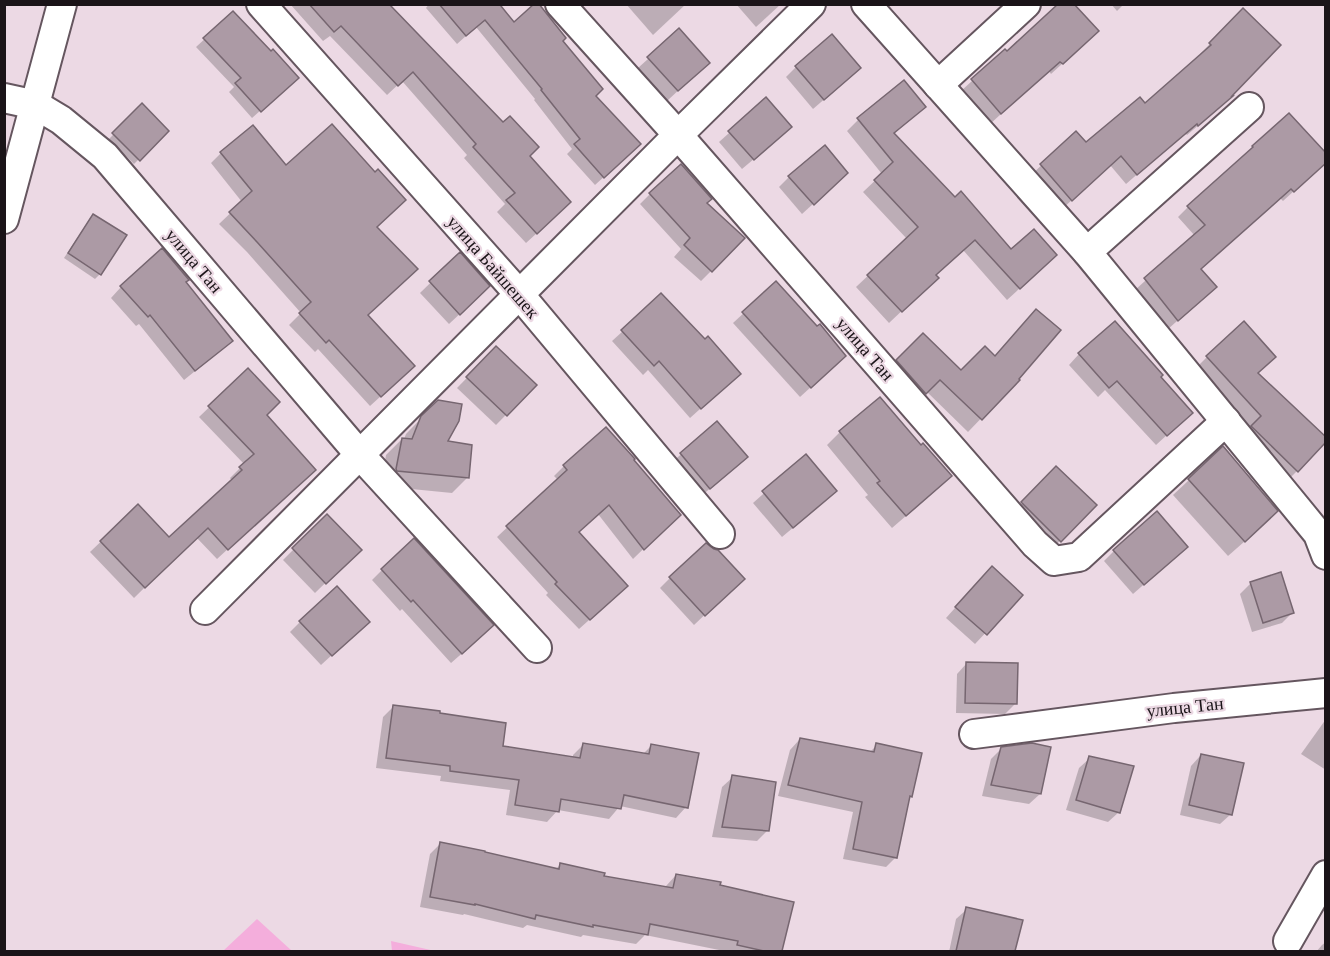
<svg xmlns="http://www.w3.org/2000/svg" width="1330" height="956" viewBox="0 0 1330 956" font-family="Georgia,serif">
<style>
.green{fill:#f4aedc}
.shadow{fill:#0003}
.building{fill:#ac9aa5;stroke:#766670;stroke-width:1.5}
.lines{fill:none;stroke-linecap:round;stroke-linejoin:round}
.minor-casing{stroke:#65565f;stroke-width:32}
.minor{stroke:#fff;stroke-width:28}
.labels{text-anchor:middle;stroke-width:4.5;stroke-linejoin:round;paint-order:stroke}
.street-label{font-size:18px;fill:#1a1418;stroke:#ecd9e4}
</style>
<rect width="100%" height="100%" fill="#ecd9e4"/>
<g class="green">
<path d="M 257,919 L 292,951 L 223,951 Z"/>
<path d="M 391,941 L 435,951 L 392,951 Z"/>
</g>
<g class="shadow">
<path d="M 290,4 L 368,4 L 528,156 L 559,213 L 526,243 L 497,212 L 505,204 L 464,158 L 467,155 L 402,81 L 387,95 L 330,36 L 323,41 Z"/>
<path d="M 429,4 L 497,4 L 514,24 L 561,42 L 630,153 L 595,185 L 567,154 L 572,149 L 534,100 L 535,99 L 476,27 L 457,44 L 426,8 Z"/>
<path d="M 626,4 L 686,4 L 653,35 Z"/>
<path d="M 736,4 L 781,4 L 756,27 Z"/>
<path d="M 1111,4 L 1124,4 L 1117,11 Z"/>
<path d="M 1243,10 L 1220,107 L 1187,135 L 1185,133 L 1126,184 L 1110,165 L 1061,210 L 1030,176 L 1076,133 L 1086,144 L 1145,105 L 1201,56 L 1200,54 Z"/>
<path d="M 233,13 L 271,54 L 289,85 L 252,118 L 229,92 L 234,87 L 196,47 Z"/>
<path d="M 679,31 L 697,73 L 667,101 L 638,68 Z"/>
<path d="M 1086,42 L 1051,74 L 1049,71 L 990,124 L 961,91 L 1005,51 Z"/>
<path d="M 796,67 L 849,78 L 813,109 L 786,77 Z"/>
<path d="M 766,100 L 780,137 L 742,169 L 719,142 Z"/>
<path d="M 142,105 L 167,131 L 134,164 L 109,139 Z"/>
<path d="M 924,107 L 893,135 L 955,199 L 1011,251 L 1044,266 L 1007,300 L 963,250 L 934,275 L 925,289 L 889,323 L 856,287 L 907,239 L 863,192 L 882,174 L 847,131 L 858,120 Z"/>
<path d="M 221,153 L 286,167 L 366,315 L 403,376 L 370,406 L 318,349 L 315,352 L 289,325 L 301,313 L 247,252 L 219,224 L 242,202 L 211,163 Z"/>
<path d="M 1318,169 L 1283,201 L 1280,198 L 1200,270 L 1204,297 L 1167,330 L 1135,290 L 1195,236 L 1178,217 L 1188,207 Z"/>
<path d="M 789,177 L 836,183 L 802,214 L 779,187 Z"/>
<path d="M 650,194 L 705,203 L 711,271 L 701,281 L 674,257 L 681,249 L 640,204 Z"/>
<path d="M 94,216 L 125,236 L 100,274 L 95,279 L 64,258 L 89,220 Z"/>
<path d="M 460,254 L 478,297 L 449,324 L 420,293 Z"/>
<path d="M 184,282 L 231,341 L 220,351 L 184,380 L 139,324 L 136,326 L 111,298 L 121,287 Z"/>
<path d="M 776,283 L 834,366 L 800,397 L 733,323 Z"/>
<path d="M 1036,311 L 1017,379 L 1018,380 L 968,432 L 926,391 L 912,406 L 885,374 L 923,335 L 961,372 L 994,357 Z"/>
<path d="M 623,331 L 728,384 L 690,418 L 648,370 L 643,375 L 612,341 Z"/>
<path d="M 496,348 L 535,385 L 496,425 L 457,388 Z"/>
<path d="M 1079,354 L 1159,377 L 1180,423 L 1156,445 L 1105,390 L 1098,397 L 1069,365 Z"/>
<path d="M 1207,357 L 1257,374 L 1297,471 L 1284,484 L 1194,370 Z"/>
<path d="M 248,370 L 265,415 L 303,480 L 217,559 L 196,537 L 134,598 L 90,552 L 138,506 L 169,539 L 232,481 L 230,478 L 244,464 L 199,417 Z"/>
<path d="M 880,399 L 937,489 L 892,528 L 865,497 L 868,495 L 827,445 L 840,432 Z"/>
<path d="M 437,402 L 446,442 L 468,477 L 452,493 L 381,486 L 386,455 L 402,439 L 404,439 L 406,434 Z"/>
<path d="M 717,423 L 735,467 L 699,498 L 670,464 Z"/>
<path d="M 806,456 L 825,501 L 782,537 L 753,503 Z"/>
<path d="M 564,466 L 668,525 L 633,559 L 598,514 L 577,533 L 616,596 L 579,629 L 546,595 L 548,593 L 497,537 L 558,480 L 554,476 Z"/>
<path d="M 1056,468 L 1095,505 L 1045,556 L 1007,519 Z"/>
<path d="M 1189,480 L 1261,527 L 1228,556 L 1173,495 Z"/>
<path d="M 327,516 L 359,550 L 315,593 L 283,560 Z"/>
<path d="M 1114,551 L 1175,557 L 1133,594 L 1104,561 Z"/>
<path d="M 382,570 L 482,636 L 451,663 L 402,609 L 400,611 L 372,580 Z"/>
<path d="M 670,578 L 732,589 L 694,625 L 660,588 Z"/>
<path d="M 981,579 L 1021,595 L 975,644 L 946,618 Z"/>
<path d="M 1251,583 L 1292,613 L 1282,623 L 1252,632 L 1240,594 Z"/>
<path d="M 300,622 L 357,632 L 321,665 L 290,632 Z"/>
<path d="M 967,663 L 1015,704 L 1005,714 L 956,713 L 957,674 Z"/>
<path d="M 393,707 L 502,747 L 573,758 L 573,755 L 583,745 L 642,755 L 652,745 L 686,807 L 676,818 L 620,806 L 609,819 L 558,810 L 547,822 L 506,815 L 510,790 L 440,781 L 441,776 L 376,768 L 383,717 Z"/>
<path d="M 1326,719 L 1326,770 L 1301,754 Z"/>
<path d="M 800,739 L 869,753 L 877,745 L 911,796 L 907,799 L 896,857 L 886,867 L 843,859 L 853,812 L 778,796 L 790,750 Z"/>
<path d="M 1002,748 L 1040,794 L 1029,804 L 982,796 L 991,759 Z"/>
<path d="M 1201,755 L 1231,814 L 1220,824 L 1180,815 L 1191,766 Z"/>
<path d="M 1090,758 L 1119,812 L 1108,822 L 1066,810 L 1079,768 Z"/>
<path d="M 733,777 L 767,831 L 757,841 L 712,837 L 722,787 Z"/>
<path d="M 440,844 L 555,870 L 560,865 L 603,877 L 665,889 L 666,886 L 676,875 L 792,903 L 780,952 L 729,952 L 645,935 L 636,944 L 583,935 L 581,937 L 527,925 L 523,928 L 464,914 L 463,915 L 420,907 L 430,854 Z"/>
<path d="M 967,909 L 1021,922 L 1014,952 L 949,952 L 956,919 Z"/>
<path d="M 1326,942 L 1326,952 L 1316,952 L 1322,945 Z"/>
</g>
<g class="building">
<path d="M 309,4 L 389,4 L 503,122 L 510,116 L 539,147 L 530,156 L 571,202 L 537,234 L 506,200 L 515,193 L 473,147 L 476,144 L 413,72 L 398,86 L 341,26 L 334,32 Z"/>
<path d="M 439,4 L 503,4 L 501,6 L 514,22 L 534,4 L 539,4 L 566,38 L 563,41 L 603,89 L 596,96 L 641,144 L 604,178 L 574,144 L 580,139 L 541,90 L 542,89 L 485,20 L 466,36 Z"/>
<path d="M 1058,4 L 1074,4 L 1099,31 L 1063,64 L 1060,62 L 1001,114 L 971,79 L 1005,49 L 1007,51 Z"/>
<path d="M 1243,8 L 1281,45 L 1232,96 L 1233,96 L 1198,126 L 1197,124 L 1137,175 L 1121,156 L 1072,201 L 1040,164 L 1076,131 L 1086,142 L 1140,97 L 1145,103 L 1211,45 L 1209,43 Z"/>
<path d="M 233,11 L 271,51 L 273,49 L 299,78 L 261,112 L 235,83 L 241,78 L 203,38 Z"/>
<path d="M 679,28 L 710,63 L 678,91 L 647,57 Z"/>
<path d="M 832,34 L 861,68 L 824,100 L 795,66 Z"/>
<path d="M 904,80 L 926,107 L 894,133 L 955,197 L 961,191 L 1011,249 L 1034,229 L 1057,255 L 1020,289 L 975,240 L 936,275 L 939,278 L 902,312 L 867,275 L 918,227 L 874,180 L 893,162 L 857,118 Z"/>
<path d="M 766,97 L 792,127 L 754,160 L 728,131 Z"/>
<path d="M 142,103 L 169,131 L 140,161 L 112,133 Z"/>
<path d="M 1289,113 L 1326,153 L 1326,163 L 1294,192 L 1291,189 L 1201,269 L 1217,287 L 1178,321 L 1144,278 L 1205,225 L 1187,206 L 1253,147 L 1252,146 Z"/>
<path d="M 332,124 L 375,172 L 378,169 L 406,200 L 377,227 L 418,269 L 368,315 L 415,366 L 381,397 L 329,340 L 326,343 L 299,313 L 311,302 L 257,242 L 229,212 L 252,191 L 220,152 L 253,125 L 286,165 Z"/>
<path d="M 825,145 L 848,173 L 814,205 L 788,176 Z"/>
<path d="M 681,164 L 712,199 L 707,203 L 745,238 L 712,272 L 684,245 L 690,238 L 649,193 Z"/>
<path d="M 93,214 L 127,235 L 101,275 L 68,253 Z"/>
<path d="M 162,248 L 189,280 L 186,282 L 233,341 L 195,371 L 150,315 L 148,317 L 120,286 Z"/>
<path d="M 460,252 L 490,286 L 460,315 L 429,281 Z"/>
<path d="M 776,281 L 817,326 L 820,324 L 846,356 L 811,388 L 742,312 Z"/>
<path d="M 661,293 L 705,339 L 708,336 L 741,374 L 701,409 L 659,361 L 654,366 L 621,330 Z"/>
<path d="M 1036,309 L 1061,330 L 1019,379 L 1020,380 L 982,420 L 940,380 L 926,394 L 896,360 L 923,333 L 961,370 L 985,346 L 995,356 Z"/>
<path d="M 1115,321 L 1163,375 L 1161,377 L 1193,413 L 1167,436 L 1117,381 L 1109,388 L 1078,353 Z"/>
<path d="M 1244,321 L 1276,357 L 1258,373 L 1326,437 L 1326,442 L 1298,472 L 1251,426 L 1261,416 L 1206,356 Z"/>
<path d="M 496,346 L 537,385 L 507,416 L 466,377 Z"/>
<path d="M 248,368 L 280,402 L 267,415 L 316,470 L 228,550 L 208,528 L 145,588 L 100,541 L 138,504 L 169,537 L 242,470 L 239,467 L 254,454 L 208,406 Z"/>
<path d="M 880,397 L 921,445 L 923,443 L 952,476 L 906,516 L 877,483 L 880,481 L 839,431 Z"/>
<path d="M 438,400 L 462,404 L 459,421 L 448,441 L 472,445 L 469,478 L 397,471 L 396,469 L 402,438 L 412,439 L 421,416 Z"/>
<path d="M 717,421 L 748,457 L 710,489 L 680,453 Z"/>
<path d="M 606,427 L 635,459 L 634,460 L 681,515 L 644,550 L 609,505 L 579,532 L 628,586 L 590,620 L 555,584 L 557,582 L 506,526 L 567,470 L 563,465 Z"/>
<path d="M 1223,446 L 1278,511 L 1245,542 L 1188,479 Z"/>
<path d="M 806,454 L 837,491 L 793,528 L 762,491 Z"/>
<path d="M 1056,466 L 1097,505 L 1061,542 L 1021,502 Z"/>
<path d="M 1157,511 L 1188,547 L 1144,585 L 1113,550 Z"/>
<path d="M 327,514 L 362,550 L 326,584 L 292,548 Z"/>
<path d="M 414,538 L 494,625 L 462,654 L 413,600 L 411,602 L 381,569 Z"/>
<path d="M 706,543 L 714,549 L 718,550 L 745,579 L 705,616 L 669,577 Z"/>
<path d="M 992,566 L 1023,595 L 987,635 L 955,607 Z"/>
<path d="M 1281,572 L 1294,613 L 1263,623 L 1250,582 Z"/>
<path d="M 337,586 L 370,622 L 332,656 L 299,621 Z"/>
<path d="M 966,662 L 1018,663 L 1017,704 L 965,703 Z"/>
<path d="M 393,705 L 440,711 L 440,713 L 506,723 L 503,746 L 580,758 L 583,743 L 649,754 L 651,744 L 699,753 L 688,808 L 624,795 L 621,809 L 561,799 L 559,812 L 515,805 L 519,780 L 450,771 L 450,766 L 386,758 Z"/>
<path d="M 800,738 L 874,752 L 876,743 L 922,753 L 912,797 L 910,796 L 897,858 L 853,849 L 862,802 L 788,785 Z"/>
<path d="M 1032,743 L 1051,747 L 1041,794 L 991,785 L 1001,747 Z"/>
<path d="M 1201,754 L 1244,763 L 1232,815 L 1189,805 Z"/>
<path d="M 1089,756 L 1134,766 L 1120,813 L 1076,800 Z"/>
<path d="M 732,775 L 776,782 L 769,831 L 722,827 Z"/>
<path d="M 440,842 L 485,851 L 485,852 L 559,869 L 560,863 L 605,873 L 604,876 L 673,888 L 676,874 L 721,882 L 720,885 L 794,902 L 782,951 L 764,951 L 737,945 L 738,941 L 650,924 L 648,935 L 593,925 L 593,927 L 536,915 L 535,919 L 475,904 L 475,905 L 430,897 Z"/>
<path d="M 966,907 L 1023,920 L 1015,951 L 956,951 Z"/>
</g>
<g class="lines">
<defs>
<g id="minor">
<path d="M 261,4 L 519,294 L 720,534"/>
<path d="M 560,4 L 678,135 L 1035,544 L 1054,561 L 1079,557 L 1226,421"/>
<path d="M 866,4 L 1087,252 L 1318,534 L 1326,555"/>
<path d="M 938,85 L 1026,4"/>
<path d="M 4,98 L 36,105 L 61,120 L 105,156 L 360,455 L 537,648"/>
<path d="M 4,219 L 62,4"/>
<path d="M 1087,252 L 1249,107"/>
<path d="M 205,610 L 678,135 L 811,4"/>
<path d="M 974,734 L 1174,708 L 1326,693"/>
<path d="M 1288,941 L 1326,875"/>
</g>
</defs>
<use href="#minor" class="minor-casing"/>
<use href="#minor" class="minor"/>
</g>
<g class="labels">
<g class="street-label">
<text transform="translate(194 261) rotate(50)" y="6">улица Тан</text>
<text transform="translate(493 267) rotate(49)" y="6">улица Байшешек</text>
<text transform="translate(865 349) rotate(49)" y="6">улица Тан</text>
<text transform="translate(1185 707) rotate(-6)" y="6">улица Тан</text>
</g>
</g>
<rect width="1330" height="956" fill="none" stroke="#1a1418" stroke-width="12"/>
</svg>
